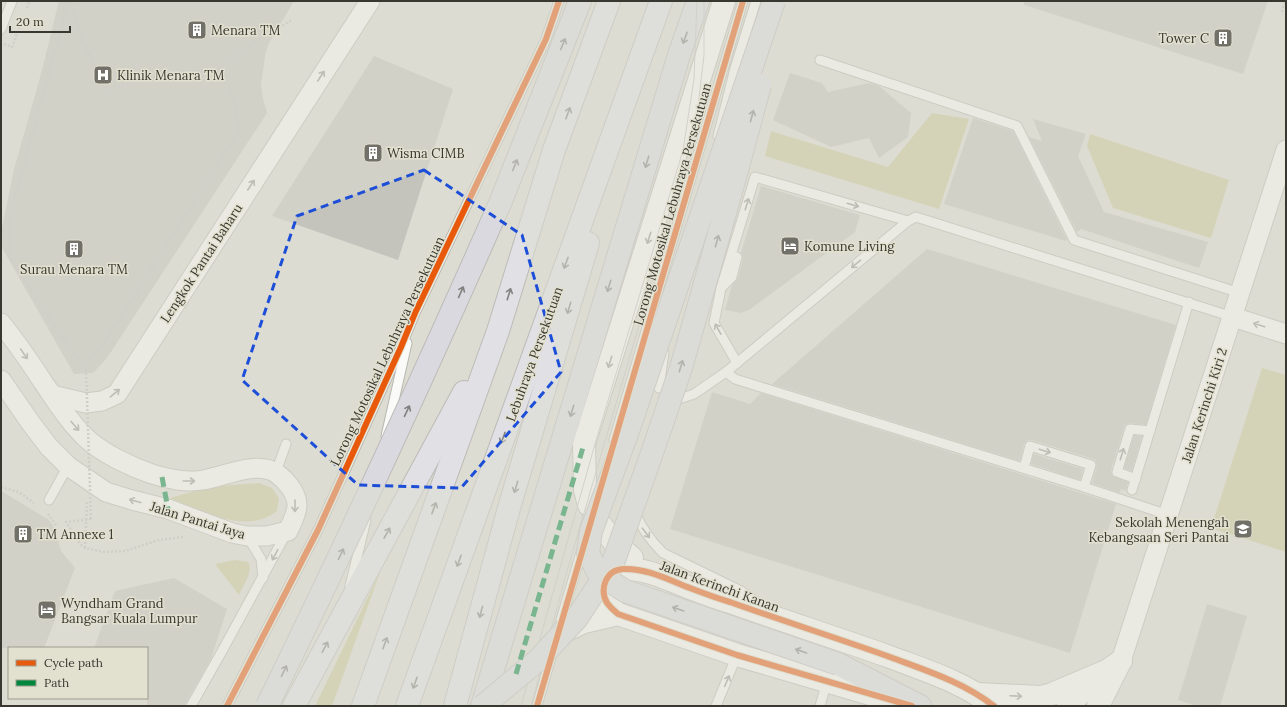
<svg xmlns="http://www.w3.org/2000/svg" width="1287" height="707" viewBox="0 0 1287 707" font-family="Lora,serif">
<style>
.green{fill:#ccc798}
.building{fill:#c4c3bc}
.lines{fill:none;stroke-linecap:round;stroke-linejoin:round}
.service-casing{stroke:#b8b8b0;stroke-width:11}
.minor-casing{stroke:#b8b8b0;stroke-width:21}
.tertiary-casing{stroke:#b8b8b0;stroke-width:24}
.trunk-casing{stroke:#bcbbb7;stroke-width:24}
.motorway-casing{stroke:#bcbbb7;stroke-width:24}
.path{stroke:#bfbfbd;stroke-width:2.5;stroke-dasharray:2 2;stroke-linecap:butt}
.service{stroke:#fafaf8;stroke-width:9}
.minor{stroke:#fafaf8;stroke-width:19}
.tertiary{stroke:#fafaf8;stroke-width:22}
.trunk{stroke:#e0e0e5;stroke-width:22}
.motorway{stroke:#dad9e0;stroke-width:22}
.tram{stroke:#c4c2c0;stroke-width:1}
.motorway-bridge-casing{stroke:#bcbbb7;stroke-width:24;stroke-linecap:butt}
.path-bridge{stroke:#bfbfbd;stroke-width:2.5;stroke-dasharray:2 2;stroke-linecap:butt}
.motorway-bridge{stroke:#dad9e0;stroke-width:22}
.quiet{stroke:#00873e;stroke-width:5;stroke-dasharray:10 5;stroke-linecap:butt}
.cycleway-casing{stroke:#e2e0ce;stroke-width:8}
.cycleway{stroke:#e8590c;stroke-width:6}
.oneway{stroke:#81807f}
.oneway2{stroke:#999894}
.oneway3{stroke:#848381}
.marked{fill:none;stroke:#1d4ed8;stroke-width:3;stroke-dasharray:8 5;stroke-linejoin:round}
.labels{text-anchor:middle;stroke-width:3;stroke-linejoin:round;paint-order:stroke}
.poi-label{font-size:13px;fill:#383730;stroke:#e2e0ce;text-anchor:start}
.street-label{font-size:13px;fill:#383730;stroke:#e2e0ce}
</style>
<rect width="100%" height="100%" fill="#dddcd2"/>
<g class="green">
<path d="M 932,113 L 969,119 L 939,209 L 765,156 L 771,131 L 888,167 Z"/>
<path d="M 1090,134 L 1229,180 L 1211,238 L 1113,208 L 1087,146 Z"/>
<path d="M 1262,368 L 1286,375 L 1286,552 L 1211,528 Z"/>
<path d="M 259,483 L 272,488 L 279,498 L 277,511 C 273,514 268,517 263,519 C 232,528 198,510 170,498 L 202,489 L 221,486 Z"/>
<path d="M 235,560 L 248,562 C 254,571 243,586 239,595 L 215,564 Z"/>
<path d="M 381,570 L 332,706 L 315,706 Z"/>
</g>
<g class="building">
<path d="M 59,1 L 294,1 L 268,45 L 265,56 L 261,85 L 263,99 L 267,113 L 107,358 L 93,373 L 74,374 L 1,246 L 2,228 L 14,169 L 41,74 Z"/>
<path d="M 1024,1 L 1268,1 L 1243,74 L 1024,5 Z"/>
<path d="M 374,56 L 453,89 L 398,260 L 272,216 Z"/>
<path d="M 790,73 L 822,83 L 828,92 L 869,83 L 879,86 L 911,113 L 908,137 L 879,158 L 869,138 L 831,147 L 773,120 Z"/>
<path d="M 973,118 L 1013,131 L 1067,240 L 1066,241 L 944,204 Z"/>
<path d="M 1033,119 L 1086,134 L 1078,156 L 1104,212 L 1208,242 L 1199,268 L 1081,229 L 1077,232 L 1029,137 L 1042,141 Z"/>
<path d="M 761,186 L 860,215 L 855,232 L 749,310 L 741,313 L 725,310 L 732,285 L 738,278 L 743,258 L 741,253 Z"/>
<path d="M 927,249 L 1176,325 L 1146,425 L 1130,423 L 1125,425 L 1111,470 L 1113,476 L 1128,482 L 1126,491 L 1121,489 L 1120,493 L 1092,483 L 1097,466 L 1096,461 L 1093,459 L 1032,440 L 1028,440 L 1024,444 L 1020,461 L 772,384 Z"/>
<path d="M 712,392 L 750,404 L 761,393 L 1116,504 L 1070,653 L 670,529 Z"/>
<path d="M 1134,435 L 1142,436 L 1132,471 L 1124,468 Z"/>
<path d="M 1034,454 L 1083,469 L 1080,480 L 1031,464 Z"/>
<path d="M 1,491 L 49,520 L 55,529 L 61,551 L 75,568 L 44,648 L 1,648 Z"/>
<path d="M 174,578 L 227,609 L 211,659 L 184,706 L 147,706 L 147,648 L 94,648 L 115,591 Z"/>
<path d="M 1207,604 L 1247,616 L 1220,706 L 1197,706 L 1178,700 Z"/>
</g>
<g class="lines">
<defs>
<g id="service">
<path d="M 1,29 L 12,1"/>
<path d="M 820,60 L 1017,126 L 1074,240 L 1240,293"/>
<path d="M 718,136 L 735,68 L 756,1"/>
<path d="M 723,286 L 732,277 L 737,257"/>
<path d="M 737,363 L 714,323 L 721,288 L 755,177 L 908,221"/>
<path d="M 726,372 L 735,379 L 1084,487 L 1168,515"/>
<path d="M 659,388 L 664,352"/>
<path d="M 673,401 L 694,394 L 726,372 L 908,221 L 916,217 L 1233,317"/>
<path d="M 386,436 L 407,343"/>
<path d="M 614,440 L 743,1"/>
<path d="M 1024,468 L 1030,446 L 1091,465 L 1084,487"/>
<path d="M 276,472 L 286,444"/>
<path d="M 1136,479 L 1117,472 L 1130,429 L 1150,431"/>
<path d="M 1132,490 L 1189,302"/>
<path d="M 49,500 L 68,466"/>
<path d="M 635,512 C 641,528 651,541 663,553 L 741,591 L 759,604"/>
<path d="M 247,536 L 261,559 L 263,578"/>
<path d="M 350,586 L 366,520"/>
<path d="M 561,620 L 582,549"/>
<path d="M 191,706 L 221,653 L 287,532"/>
<path d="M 227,706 L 318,530 L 401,347 L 415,313 L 546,39 L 559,1"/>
<path d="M 537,706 L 552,654"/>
<path d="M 716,706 L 737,655"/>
<path d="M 820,706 L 827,681"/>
</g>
<g id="minor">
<path d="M 1233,317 L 1286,334"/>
<path d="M 1,323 C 16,342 30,362 43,382 C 56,401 69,422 86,438 C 102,453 131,467 152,474 C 169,479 185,483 203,480 C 223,477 257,460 276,473 C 286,480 297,493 297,505 C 297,514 291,524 288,531 L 267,536 L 247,536 L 232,533 L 168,509 L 132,500 L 106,492 L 68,466 L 49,447 L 30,422 L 1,380"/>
<path d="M 52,395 L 86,403 L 102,401 L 117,394 L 370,1"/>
<path d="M 1121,661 L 1286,150"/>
</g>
<g id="tertiary">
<path d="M 589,505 L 585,490 L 584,444 L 724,1"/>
<path d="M 594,516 L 614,542 L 632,558"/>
<path d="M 562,632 L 584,622 L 618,614"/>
<path d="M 978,694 L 1041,697 L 1052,694 L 1104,672"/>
<path d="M 901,703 L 737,655 L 618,614 C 613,610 610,607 607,603 C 599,589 606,570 623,569 C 647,568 669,580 690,588 C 703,593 716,598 730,602 C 783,621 837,638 890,657 C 927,671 963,682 994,706"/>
<path d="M 1068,706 C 1084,689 1101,674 1121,661"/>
<path d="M 1098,706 L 1119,664"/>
</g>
<g id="trunk">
<path d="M 294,706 L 464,392"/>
<path d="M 363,706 L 498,331 L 554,150 L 609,1"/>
<path d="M 407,706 L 661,1"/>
<path d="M 455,706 L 509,508 L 588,243"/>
</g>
<g id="motorway">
<path d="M 501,201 L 580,1"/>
<path d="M 838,664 L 920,706"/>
<path d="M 482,706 L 679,55 L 698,1"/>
</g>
</defs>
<use href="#service" class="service-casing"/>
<use href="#minor" class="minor-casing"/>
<use href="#tertiary" class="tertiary-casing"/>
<use href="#trunk" class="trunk-casing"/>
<use href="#motorway" class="motorway-casing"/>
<g class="path">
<path d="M 71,1 L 79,33 L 105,89 L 191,71 L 205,70 L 213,72"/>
<path d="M 27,8 L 30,1"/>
<path d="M 1282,12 L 1285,1"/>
<path d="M 4,44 L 12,47 L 20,26"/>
<path d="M 62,337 L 9,256 L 10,215 L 69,1"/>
<path d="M 86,369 L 87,359 L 100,349 L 239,131 L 234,100 L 227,84 L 213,72 L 261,38 L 292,20"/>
<path d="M 1,487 L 19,492 L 34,503"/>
<path d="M 48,514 L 56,525"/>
<path d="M 91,519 L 66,522 L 80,544 L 85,548 L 104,552 L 125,551 L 159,540 L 184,537"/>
<path d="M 85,548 L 87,502"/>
</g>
<use href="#service" class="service"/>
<use href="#minor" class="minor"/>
<use href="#tertiary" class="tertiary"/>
<use href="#trunk" class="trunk"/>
<use href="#motorway" class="motorway"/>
<g class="tram">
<path d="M 521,706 L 595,444 L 683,150 L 694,79 L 697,1"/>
<path d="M 531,706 L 565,578 L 676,199 L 696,124 L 704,55 L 704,1"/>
</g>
<defs>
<g id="motorway-bridge">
<path d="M 774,1 L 627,434 L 591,531 L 588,553 L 599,574 L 625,591 L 838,664"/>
<path d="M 267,706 C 349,539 426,371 501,201"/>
<path d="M 483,706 L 538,660 L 577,618 L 613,563 L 652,453 L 681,368 L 736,174 L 760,85"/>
</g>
</defs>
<use href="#motorway-bridge" class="motorway-bridge-casing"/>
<path class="path-bridge" d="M 62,337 L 86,369 L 91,519"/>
<use href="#motorway-bridge" class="motorway-bridge"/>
<g class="quiet">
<path d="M 162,477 L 168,509"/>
<path d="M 516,674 L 584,444"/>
</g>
<defs>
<g id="cycleway">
<path d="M 227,706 L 318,530 L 401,347 L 415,313 L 546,39 L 559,1"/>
<path d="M 537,706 L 743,1"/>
<path d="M 912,706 L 737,655 L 618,614 C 613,610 610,607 607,603 C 599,589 606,570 623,569 C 647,568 669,580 690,588 C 703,593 716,598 730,602 C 783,621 837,638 890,657 C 927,671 963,682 994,706"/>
</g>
</defs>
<use href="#cycleway" class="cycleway-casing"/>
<use href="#cycleway" class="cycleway"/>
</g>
<defs><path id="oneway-shaft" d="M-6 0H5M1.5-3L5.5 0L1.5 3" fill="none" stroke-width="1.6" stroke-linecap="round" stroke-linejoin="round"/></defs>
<g class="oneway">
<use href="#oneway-shaft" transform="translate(685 38) rotate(110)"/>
<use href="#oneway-shaft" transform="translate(563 44) rotate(-68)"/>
<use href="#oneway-shaft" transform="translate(752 116) rotate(-75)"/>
<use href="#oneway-shaft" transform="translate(647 162) rotate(107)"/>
<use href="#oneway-shaft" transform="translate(515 165) rotate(-68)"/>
<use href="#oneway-shaft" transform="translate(717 241) rotate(-74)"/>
<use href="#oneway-shaft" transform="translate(609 286) rotate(107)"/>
<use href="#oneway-shaft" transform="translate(461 292) rotate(-66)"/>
<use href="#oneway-shaft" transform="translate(681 366) rotate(-73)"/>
<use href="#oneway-shaft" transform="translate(407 411) rotate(-65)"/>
<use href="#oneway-shaft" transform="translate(572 411) rotate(107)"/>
<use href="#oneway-shaft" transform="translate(341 554) rotate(-65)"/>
<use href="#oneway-shaft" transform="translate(678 609) rotate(-161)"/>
<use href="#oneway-shaft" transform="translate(801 651) rotate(-161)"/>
<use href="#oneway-shaft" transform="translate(284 671) rotate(-64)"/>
</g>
<g class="oneway2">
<use href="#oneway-shaft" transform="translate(321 76) rotate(-57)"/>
<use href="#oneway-shaft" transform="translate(251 185) rotate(-57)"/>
<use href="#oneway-shaft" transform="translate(747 204) rotate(-73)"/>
<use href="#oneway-shaft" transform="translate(853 205) rotate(16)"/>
<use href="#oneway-shaft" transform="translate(649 238) rotate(108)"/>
<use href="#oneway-shaft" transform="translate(856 264) rotate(140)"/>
<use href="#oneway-shaft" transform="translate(1259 325) rotate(-162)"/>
<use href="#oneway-shaft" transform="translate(718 329) rotate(-119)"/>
<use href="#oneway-shaft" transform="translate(24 354) rotate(56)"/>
<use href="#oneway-shaft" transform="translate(610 362) rotate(107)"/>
<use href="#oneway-shaft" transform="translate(115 393) rotate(-40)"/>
<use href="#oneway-shaft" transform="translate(75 426) rotate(49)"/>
<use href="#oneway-shaft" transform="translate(1045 451) rotate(17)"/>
<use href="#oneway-shaft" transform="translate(1122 454) rotate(-73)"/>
<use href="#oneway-shaft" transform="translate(189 481)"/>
<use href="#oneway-shaft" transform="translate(135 501) rotate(-165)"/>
<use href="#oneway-shaft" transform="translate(295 506) rotate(91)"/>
<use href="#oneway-shaft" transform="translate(646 533) rotate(53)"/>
<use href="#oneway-shaft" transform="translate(275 555) rotate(118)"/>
<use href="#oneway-shaft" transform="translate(727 681) rotate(-67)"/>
<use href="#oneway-shaft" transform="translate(1016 696) rotate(3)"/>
</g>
<g class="oneway3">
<use href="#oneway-shaft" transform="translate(568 113) rotate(-70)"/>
<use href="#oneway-shaft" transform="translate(566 263) rotate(110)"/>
<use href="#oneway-shaft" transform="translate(509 294) rotate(-73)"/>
<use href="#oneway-shaft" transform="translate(569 308) rotate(107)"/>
<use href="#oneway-shaft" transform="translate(503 438) rotate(110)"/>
<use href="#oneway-shaft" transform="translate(516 487) rotate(107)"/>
<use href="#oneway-shaft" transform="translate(434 508) rotate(-70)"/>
<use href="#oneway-shaft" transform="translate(387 533) rotate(-61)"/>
<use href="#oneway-shaft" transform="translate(459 561) rotate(110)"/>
<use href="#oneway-shaft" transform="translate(481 612) rotate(105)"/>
<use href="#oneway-shaft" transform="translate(385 643) rotate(-70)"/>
<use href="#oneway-shaft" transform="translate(325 647) rotate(-62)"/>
<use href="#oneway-shaft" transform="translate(415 683) rotate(110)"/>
</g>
<path d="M0 0H1287V707H0ZM 424,170 L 522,235 L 561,372 L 461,488 L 358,485 L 242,380 L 297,216 Z" fill="#dddcd2" fill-opacity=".55" fill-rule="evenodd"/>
<path class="marked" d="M 424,170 L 522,235 L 561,372 L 461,488 L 358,485 L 242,380 L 297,216 Z"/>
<defs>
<symbol id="building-square" viewBox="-11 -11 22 22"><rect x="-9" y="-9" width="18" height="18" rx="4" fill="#727169" stroke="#e2e0ce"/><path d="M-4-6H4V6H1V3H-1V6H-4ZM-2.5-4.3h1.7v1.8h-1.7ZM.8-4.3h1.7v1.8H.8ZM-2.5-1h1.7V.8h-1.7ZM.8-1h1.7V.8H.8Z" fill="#fff"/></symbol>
<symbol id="hospital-square" viewBox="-11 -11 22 22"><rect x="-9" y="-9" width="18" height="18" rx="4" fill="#727169" stroke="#e2e0ce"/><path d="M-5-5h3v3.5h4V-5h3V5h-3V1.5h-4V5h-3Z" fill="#fff"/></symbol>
<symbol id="hotel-square" viewBox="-11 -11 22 22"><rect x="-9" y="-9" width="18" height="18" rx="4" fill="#727169" stroke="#e2e0ce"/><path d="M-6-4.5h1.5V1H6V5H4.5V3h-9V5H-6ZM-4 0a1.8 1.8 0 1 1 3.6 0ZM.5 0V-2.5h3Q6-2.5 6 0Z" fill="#fff"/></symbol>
<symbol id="school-square" viewBox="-11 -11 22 22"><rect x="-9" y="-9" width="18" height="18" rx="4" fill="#727169" stroke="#e2e0ce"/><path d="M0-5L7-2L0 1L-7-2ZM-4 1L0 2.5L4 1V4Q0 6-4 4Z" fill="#fff"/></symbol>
</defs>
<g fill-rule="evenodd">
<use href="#building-square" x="186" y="19" width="22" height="22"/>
<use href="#building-square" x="1212" y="27" width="22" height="22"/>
<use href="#hospital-square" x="92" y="64" width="22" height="22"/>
<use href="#building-square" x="362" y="142" width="22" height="22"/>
<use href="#hotel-square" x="779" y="235" width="22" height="22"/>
<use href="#building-square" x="63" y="238" width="22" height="22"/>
<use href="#school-square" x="1232" y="518" width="22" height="22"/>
<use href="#building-square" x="12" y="523" width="22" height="22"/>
<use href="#hotel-square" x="36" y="599" width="22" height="22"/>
</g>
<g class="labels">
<g class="poi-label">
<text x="211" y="35">Menara TM</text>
<text x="1209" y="43" text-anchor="end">Tower C</text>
<text x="117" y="80">Klinik Menara TM</text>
<text x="387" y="158">Wisma CIMB</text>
<text x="804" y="251">Komune Living</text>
<text x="74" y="274" text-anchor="middle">Surau Menara TM</text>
<text x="1229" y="527" text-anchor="end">Sekolah Menengah<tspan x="1229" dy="15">Kebangsaan Seri Pantai</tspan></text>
<text x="37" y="539">TM Annexe 1</text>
<text x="61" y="608">Wyndham Grand<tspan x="61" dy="15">Bangsar Kuala Lumpur</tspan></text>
</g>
<g class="street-label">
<text transform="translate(672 204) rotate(-74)" y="5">Lorong Motosikal Lebuhraya Persekutuan</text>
<text transform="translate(201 263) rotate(-57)" y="5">Lengkok Pantai Baharu</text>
<text transform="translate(387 351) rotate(-65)" y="5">Lorong Motosikal Lebuhraya Persekutuan</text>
<text transform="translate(534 354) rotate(-70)" y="5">Lebuhraya Persekutuan</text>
<text transform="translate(1204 405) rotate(-72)" y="5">Jalan Kerinchi Kiri 2</text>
<text transform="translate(198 520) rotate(17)" y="5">Jalan Pantai Jaya</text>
<text transform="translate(720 586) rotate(20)" y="5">Jalan Kerinchi Kanan</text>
</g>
</g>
<rect width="1287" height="707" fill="none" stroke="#383730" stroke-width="4"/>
<rect x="8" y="647" width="140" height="52" fill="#e2e0ce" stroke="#9e9c8f"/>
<rect x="16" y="660" width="20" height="6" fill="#e8590c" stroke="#9e9c8f"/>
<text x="44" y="667" font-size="12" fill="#383730">Cycle path</text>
<rect x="16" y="680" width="20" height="6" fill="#00873e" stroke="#9e9c8f"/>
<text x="44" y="687" font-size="12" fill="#383730">Path</text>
<path d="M10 26v6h60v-6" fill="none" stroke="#383730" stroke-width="2"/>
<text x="16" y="26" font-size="12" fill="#383730" stroke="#e2e0ce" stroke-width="3" paint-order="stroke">20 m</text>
</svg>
